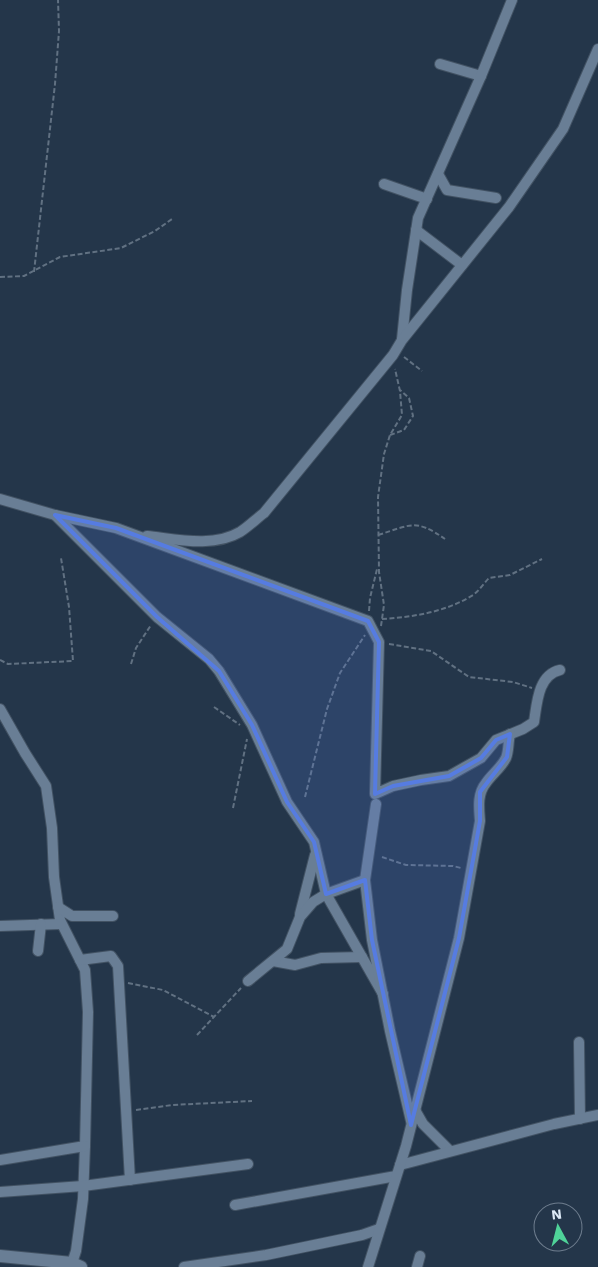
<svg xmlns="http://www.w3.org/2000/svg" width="598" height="1267" viewBox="0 0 598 1267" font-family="'Work Sans',sans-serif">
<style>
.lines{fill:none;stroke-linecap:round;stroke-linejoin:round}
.minor-casing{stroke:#425263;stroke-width:12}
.tertiary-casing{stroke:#425263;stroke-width:14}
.path{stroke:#617182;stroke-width:2;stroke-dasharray:5 2.5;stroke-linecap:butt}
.minor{stroke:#697e95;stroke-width:10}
.tertiary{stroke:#697e95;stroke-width:12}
.marked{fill:#567ce1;fill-opacity:0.2;stroke:#567ce1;stroke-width:4;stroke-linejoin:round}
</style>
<rect width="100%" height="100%" fill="#24364a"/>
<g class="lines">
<defs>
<g id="minor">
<path d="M 440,64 L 481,76"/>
<path d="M 438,174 L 447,190 L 496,198"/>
<path d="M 384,184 L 427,199"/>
<path d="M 416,230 L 462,265"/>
<path d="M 402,339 L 407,290 L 418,218 L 481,76 L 512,0"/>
<path d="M 0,499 L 55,515 L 116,528 L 368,621 L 379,642 L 375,794 L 393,786 L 421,780 L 449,776 L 481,758 L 496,740 L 523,729 L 534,722 C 537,703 538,675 560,670"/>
<path d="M 55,515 L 157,617 L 209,659 L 219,671 L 252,725 L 287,802 L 314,842 L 326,894 L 383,994"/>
<path d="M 147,536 C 176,539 213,548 240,532 C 248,527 256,519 264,513 L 393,355 L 402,340 L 509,207 L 563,129 L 598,49"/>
<path d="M 0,709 L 25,753 L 46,786 L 52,828 L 54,877 L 60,920 L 85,970 L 88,1012 L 85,1146 L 83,1199 L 76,1251 L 72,1263 L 67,1267"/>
<path d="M 376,804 L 365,880 L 372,940 L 390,1031 L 411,1121"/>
<path d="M 58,907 L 72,916 L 113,916"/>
<path d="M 300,914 L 315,855"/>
<path d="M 0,926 L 61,924"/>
<path d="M 38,951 L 41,924"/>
<path d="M 80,960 L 111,956 L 118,966 L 130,1180"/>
<path d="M 273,961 L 295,965 L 321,958 L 362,957"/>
<path d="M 248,981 L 287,949 L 300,917 L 313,902 L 326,894 L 365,880"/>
<path d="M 579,1042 L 580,1119"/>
<path d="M 415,1110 L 423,1124 L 450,1151"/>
<path d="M 0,1160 L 85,1146"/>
<path d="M 400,1165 L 554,1124 L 598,1115"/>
<path d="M 0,1192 L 83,1186 L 248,1164"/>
<path d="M 235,1205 L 396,1176"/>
<path d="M 184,1267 L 266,1255 L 362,1235 L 379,1229"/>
<path d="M 368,1267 L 406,1146 L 459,938 L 480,821 C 479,808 477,794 486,783 C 492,774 501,768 506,758 C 509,751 508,742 510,734"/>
<path d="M 417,1267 L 420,1256"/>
</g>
<path id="tertiary" d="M 0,1256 L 72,1263 L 81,1267"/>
</defs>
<use href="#minor" class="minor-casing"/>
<use href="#tertiary" class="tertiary-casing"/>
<g class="path">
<path d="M 34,272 L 55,84 L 59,31 L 58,0"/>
<path d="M 0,277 L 24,276 L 60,257 L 121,248 L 155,231 L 172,219"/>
<path d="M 404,357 L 422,371"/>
<path d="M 390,435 L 404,430 L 413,416 L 409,398 L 400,390"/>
<path d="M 378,535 C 411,525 415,518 445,539"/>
<path d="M 369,611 L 370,598 L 377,569"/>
<path d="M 382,619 C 413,617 446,612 473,595 C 479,591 484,583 489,578 L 510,575 L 542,559"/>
<path d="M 381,626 L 384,605 L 379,572 L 378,497 L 384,454 L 390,435 L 402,415 L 400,391 L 395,369"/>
<path d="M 389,644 L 431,651 L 469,677 L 513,682 L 532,688"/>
<path d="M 0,660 L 8,664 L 73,661 L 69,607 L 61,558"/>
<path d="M 131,664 L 136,648 L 151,625"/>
<path d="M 214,707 L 240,725"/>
<path d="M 305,797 L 327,709 L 340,673 L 365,635"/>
<path d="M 233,808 L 247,739"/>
<path d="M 382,857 L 406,865 L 453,866 L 461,868"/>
<path d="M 128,983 L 163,990 L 214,1017"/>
<path d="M 197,1035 L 241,988"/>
<path d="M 136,1110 L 172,1105 L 252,1101"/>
</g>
<use href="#minor" class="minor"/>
<use href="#tertiary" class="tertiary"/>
</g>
<path class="marked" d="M 55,515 L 116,528 L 368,621 L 379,642 L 375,794 L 393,786 L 449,776 L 481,758 L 496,740 L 510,734 L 507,757 L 480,792 L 480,821 L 459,938 L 411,1125 L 372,940 L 365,880 L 326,894 L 314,842 L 287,802 L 252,725 L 219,671 L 157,617 Z"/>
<g transform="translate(558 1227) rotate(353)"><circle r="24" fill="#24364a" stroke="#6e7d8e"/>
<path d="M0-4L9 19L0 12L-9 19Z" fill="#4fd399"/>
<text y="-8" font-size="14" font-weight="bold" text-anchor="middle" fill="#dce8f5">N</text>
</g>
</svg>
